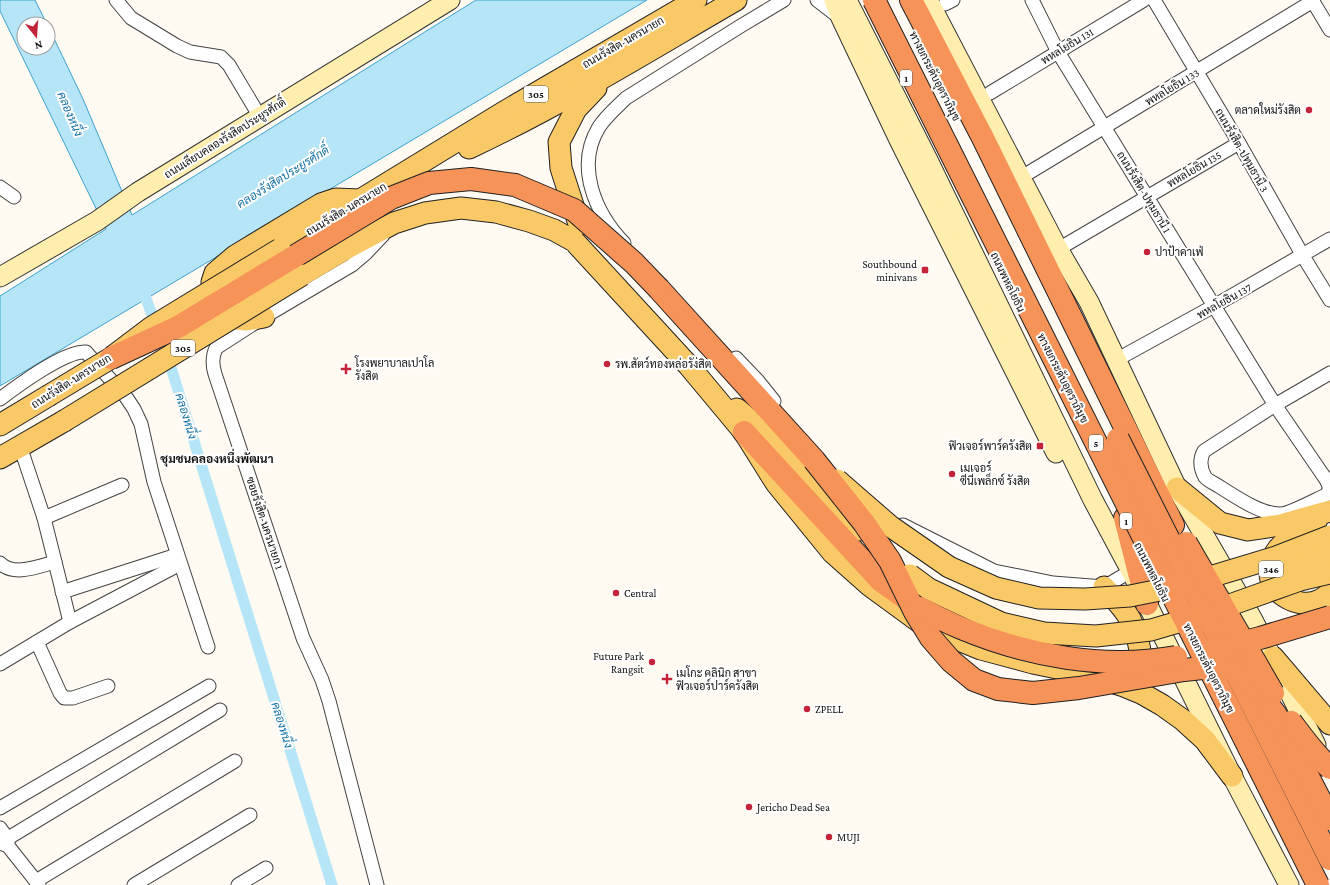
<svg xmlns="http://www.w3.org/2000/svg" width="1330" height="885" viewBox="0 0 1330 885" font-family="'Crimson Pro',Sarabun,serif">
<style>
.water{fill:#b6e5f7;stroke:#3ca2d0}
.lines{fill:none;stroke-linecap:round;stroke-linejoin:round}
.canal{stroke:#b6e5f7;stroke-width:11}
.street-casing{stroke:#434343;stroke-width:15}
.secondary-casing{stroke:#323232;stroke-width:21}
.primary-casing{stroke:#212121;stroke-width:23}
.highway-casing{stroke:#212121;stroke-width:24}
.street{stroke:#fff;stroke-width:13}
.secondary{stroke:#ffeead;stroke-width:19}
.primary{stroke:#fac967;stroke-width:21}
.highway{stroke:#f69359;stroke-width:22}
.primary-bridge-casing{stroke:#212121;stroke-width:23;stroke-linecap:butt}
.highway-bridge-casing{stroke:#212121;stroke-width:24;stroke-linecap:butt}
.primary-bridge{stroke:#fac967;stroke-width:21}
.highway-bridge{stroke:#f69359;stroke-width:22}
.poi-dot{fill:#c3243a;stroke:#fff;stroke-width:1.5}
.labels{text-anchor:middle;stroke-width:4;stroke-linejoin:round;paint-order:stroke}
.shield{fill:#fff;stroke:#585858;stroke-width:1}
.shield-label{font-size:10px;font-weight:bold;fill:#101010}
.street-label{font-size:11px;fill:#101010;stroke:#fff}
.poi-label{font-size:11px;fill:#101010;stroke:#fff;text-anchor:start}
.water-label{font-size:12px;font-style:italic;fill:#1573a5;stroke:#fff}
.neighbourhood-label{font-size:12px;font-weight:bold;fill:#101010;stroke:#fff}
</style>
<rect width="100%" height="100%" fill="#fffbf2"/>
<path class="water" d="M 0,0 L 35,0 L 47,24 L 24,24 L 24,48 L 48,48 L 48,26 L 83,99 L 132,215 L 476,0 L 647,0 L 0,386 L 0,296 L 106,229 L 0,11 Z"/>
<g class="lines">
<path class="canal" d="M 141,285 L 169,361 L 332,885"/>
<defs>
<g id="street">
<path d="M 116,0 L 131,18 L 177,46 L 190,52 L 221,57 L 229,65 L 260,117"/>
<path d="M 817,0 L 839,17"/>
<path d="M 1032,0 L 1058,52 L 1147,197 L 1275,405 L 1327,481"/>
<path d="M 1154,0 L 1239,143 L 1303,256 L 1330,300"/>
<path d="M 1312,0 L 1330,30"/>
<path d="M 945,4 L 953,0"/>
<path d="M 990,93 L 1144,0"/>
<path d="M 1030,172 L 1313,1"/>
<path d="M 0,187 L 14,197"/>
<path d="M 624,243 C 595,213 575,166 599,127 C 606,116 617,107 626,98 L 739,27 L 784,0"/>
<path d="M 1067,244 L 1239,143"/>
<path d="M 736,358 L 758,381 L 774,401"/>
<path d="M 1116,360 L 1214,306 L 1330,239"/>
<path d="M 1330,373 L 1275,405 L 1204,451 C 1199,460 1200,468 1205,477 C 1208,481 1216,484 1220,487 C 1236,497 1262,515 1281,514 C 1289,514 1317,499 1326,495 L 1330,489 L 1327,481 L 1330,479"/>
<path d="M 0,399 C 17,386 66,350 86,352 L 126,397 L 134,409 L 141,424 L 154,482 L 208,647"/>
<path d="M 20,446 L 44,518 L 70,622"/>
<path d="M 44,518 L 122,485"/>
<path d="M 903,525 L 994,571 L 1053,583 L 1104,587 L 1131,571"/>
<path d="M 0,563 C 14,577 39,566 55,562"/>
<path d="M 62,592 L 177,555"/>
<path d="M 37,642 L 60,693 L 64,698 L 73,698 L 108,686"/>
<path d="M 0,664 L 70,622 L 180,564"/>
<path d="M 0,808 L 209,686"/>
<path d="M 0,828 L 8,839 L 8,846"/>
<path d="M 0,843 L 220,710"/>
<path d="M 0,843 L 8,846 L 39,885"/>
<path d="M 36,881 L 235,761"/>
<path d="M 134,885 L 250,815"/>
<path d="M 238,885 L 266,868"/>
<path d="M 377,885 L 329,701 L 322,680 L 303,638 L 215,374 C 212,364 212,357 216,348 L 264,317 L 352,265 L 366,253 L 383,235"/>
</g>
<g id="secondary">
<path d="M 834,0 L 841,18 L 899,140 L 1056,453"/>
<path d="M 847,0 L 927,158 L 1093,500 L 1131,571 L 1232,776 L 1289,885"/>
<path d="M 928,0 L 1057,247 L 1089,302 L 1177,488 L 1253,620 L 1316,745"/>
<path d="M 0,277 L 97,221 L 138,192 L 450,0"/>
</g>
<g id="primary">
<path d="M 469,148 C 561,105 648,51 736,0"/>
<path d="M 579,224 L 561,168 L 559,142 L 576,109 L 596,88"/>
<path d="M 280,249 L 504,112 L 696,0"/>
<path d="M 302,275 L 349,247 L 394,223 L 425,213 L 461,208 L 496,212 L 529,221 L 554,230 L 574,241 L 689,366 L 744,432 L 776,483 L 833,553 L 869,585 L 925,626 L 981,649 L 1033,663 L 1086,674 L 1124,686 L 1141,693 L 1162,705 L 1183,720 L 1205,740 L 1232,776"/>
<path d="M 264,317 L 247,320 L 235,319 L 220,308 L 212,291 L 212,282 L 215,273 L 235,256 L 321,204 L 336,199 L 359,200"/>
<path d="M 737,409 L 772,439 L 840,510 L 861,530"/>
<path d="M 0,425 L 48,396"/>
<path d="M 0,458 L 64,421"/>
<path d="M 1177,488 L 1220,523 L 1248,530 L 1280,525 L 1330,511"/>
<path d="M 1316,522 C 1302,530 1288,537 1278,549 C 1270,559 1267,576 1274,587 C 1275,589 1278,591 1280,593 C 1291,602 1307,607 1320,600 C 1324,598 1327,595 1330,593"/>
<path d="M 1104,587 C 1113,597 1123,607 1130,619 C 1137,634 1147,662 1134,676"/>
<path d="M 1273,657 L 1330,724"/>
</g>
<g id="highway">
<path d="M 911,0 L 983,138 L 1173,525"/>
<path d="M 659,289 L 814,460"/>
<path d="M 744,432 L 881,581 L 915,605"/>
<path d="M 1125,518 L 1147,604"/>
</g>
</defs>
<use href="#street" class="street-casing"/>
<use href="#secondary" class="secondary-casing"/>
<use href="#primary" class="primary-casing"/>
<use href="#highway" class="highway-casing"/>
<use href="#street" class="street"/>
<use href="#secondary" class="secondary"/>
<use href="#primary" class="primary"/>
<use href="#highway" class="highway"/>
<defs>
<g id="primary-bridge">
<path d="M 48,396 L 111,358 L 152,327 L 280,249"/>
<path d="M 64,421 L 302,275"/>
<path d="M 837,480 L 890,526 L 949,567 L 996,588 L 1039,598 L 1085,599 L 1130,596 L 1180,586 L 1276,557 L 1330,536"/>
<path d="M 1286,574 L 1330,552"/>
<path d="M 910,575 L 929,589 L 1001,623 L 1044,633 L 1096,636 L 1151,630 L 1199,616 L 1300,580 L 1330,573"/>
</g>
<g id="highway-bridge">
<path d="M 874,0 L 1318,885"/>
<path d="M 111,358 L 178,327 L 391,198 L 429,183 L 471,179 L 515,185 L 574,210 L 634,263 L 659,289"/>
<path d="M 1118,439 L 1330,859"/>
<path d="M 814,460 L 864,523 L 890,561 L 915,612 L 931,638 L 951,661 L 974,680 L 998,689 L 1033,693 L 1079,688 L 1184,670 L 1221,666 L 1233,669 L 1245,677 L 1254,686 L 1276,715 L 1330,819"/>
<path d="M 1186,543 L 1273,693"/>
<path d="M 920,608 C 933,615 947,622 961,628 C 1028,656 1104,670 1176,657"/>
<path d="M 1210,651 L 1260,638 L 1330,617"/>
<path d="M 1291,722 C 1303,738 1315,755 1330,768"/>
</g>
</defs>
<use href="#primary-bridge" class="primary-bridge-casing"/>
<use href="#highway-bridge" class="highway-bridge-casing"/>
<use href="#primary-bridge" class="primary-bridge"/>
<use href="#highway-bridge" class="highway-bridge"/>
</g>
<g class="poi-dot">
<circle cx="1309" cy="110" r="4"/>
<circle cx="1147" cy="252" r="4"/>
<rect x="921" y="266" width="8" height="8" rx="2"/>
<circle cx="607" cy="364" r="4"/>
<path d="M344 363h4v4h4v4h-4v4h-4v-4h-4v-4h4z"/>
<rect x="1036" y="442" width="8" height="8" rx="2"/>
<circle cx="952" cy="474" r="4"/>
<circle cx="616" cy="593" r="4"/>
<circle cx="652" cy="662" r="4"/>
<path d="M665 673h4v4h4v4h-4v4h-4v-4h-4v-4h4z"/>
<circle cx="807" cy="709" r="4"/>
<circle cx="749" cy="807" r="4"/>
<circle cx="829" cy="837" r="4"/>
</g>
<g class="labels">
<g class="shield">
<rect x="900" y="70" width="12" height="16" rx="3"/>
<rect x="524" y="86" width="24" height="16" rx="3"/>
<rect x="171" y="340" width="24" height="16" rx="3"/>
<rect x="1089" y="435" width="14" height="16" rx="3"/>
<rect x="1120" y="513" width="12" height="16" rx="3"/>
<rect x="1259" y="561" width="24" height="16" rx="3"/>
</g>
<g class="shield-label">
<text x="906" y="82">1</text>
<text x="536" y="98">305</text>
<text x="183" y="352">305</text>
<text x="1096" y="447">5</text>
<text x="1126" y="525">1</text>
<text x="1271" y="573">346</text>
</g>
<g class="street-label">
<text transform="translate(623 42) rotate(-30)" y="4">ถนนรังสิต-นครนายก</text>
<text transform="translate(1067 46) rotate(-31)" y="4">พหลโยธิน 131</text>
<text transform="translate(935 76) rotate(63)" y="4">ทางยกระดับอุตราภิมุข</text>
<text transform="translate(1172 87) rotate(-31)" y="4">พหลโยธิน 133</text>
<text transform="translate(225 138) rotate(-32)" y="4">ถนนเลียบคลองรังสิตประยูรศักดิ์</text>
<text transform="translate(1242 150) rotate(60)" y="4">ถนนรังสิต-ปทุมธานี 3</text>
<text transform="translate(1194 169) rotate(-30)" y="4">พหลโยธิน 135</text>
<text transform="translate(1144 192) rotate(59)" y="4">ถนนรังสิต-ปทุมธานี 1</text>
<text transform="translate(346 209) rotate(-31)" y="4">ถนนรังสิต-นครนายก</text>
<text transform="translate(1008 282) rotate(64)" y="4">ถนนพหลโยธิน</text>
<text transform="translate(1224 301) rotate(-29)" y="4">พหลโยธิน 137</text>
<text transform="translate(1063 378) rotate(63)" y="4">ทางยกระดับอุตราภิมุข</text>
<text transform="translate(71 381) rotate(-32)" y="4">ถนนรังสิต-นครนายก</text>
<text transform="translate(265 523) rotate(72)" y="4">ซอยรังสิต-นครนายก 1</text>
<text transform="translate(1152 572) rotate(63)" y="4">ถนนพหลโยธิน</text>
<text transform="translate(1209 668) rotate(63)" y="4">ทางยกระดับอุตราภิมุข</text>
</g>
<g class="poi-label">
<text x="1301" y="114" text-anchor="end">ตลาดใหม่รังสิต</text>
<text x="1155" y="256">ปาป้าคาเฟ่</text>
<text x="917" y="268" text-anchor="end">Southbound<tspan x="917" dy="13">minivans</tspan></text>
<text x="355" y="367">โรงพยาบาลเปาโล<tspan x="355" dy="13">รังสิต</tspan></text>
<text x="615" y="368">รพ.สัตว์ทองหล่อรังสิต</text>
<text x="1032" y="450" text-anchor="end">ฟิวเจอร์พาร์ครังสิต</text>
<text x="960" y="472">เมเจอร์<tspan x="960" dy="13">ซีนีเพล็กซ์ รังสิต</tspan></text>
<text x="624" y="597">Central</text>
<text x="644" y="660" text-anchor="end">Future Park<tspan x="644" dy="13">Rangsit</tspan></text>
<text x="676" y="677">เมโกะ คลินิก สาขา<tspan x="676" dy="13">ฟิวเจอร์ปาร์ครังสิต</tspan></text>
<text x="815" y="713">ZPELL</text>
<text x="757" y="811">Jericho Dead Sea</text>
<text x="837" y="841">MUJI</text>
</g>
<g class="water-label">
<text transform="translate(70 114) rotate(67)" y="4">คลองหนึ่ง</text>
<text transform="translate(283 177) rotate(-32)" y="4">คลองรังสิตประยูรศักดิ์</text>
<text transform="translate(186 416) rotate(73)" y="4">คลองหนึ่ง</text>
<text transform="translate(282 725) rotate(73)" y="4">คลองหนึ่ง</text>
</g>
<g class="neighbourhood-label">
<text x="217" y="463">ชุมชนคลองหนึ่งพัฒนา</text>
</g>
</g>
<g transform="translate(36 36) rotate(163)"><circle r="19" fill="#ffffff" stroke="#9f9f9f"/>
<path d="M0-3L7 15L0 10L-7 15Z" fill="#c3243a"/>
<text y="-6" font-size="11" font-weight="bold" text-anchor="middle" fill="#101010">N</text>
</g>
</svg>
